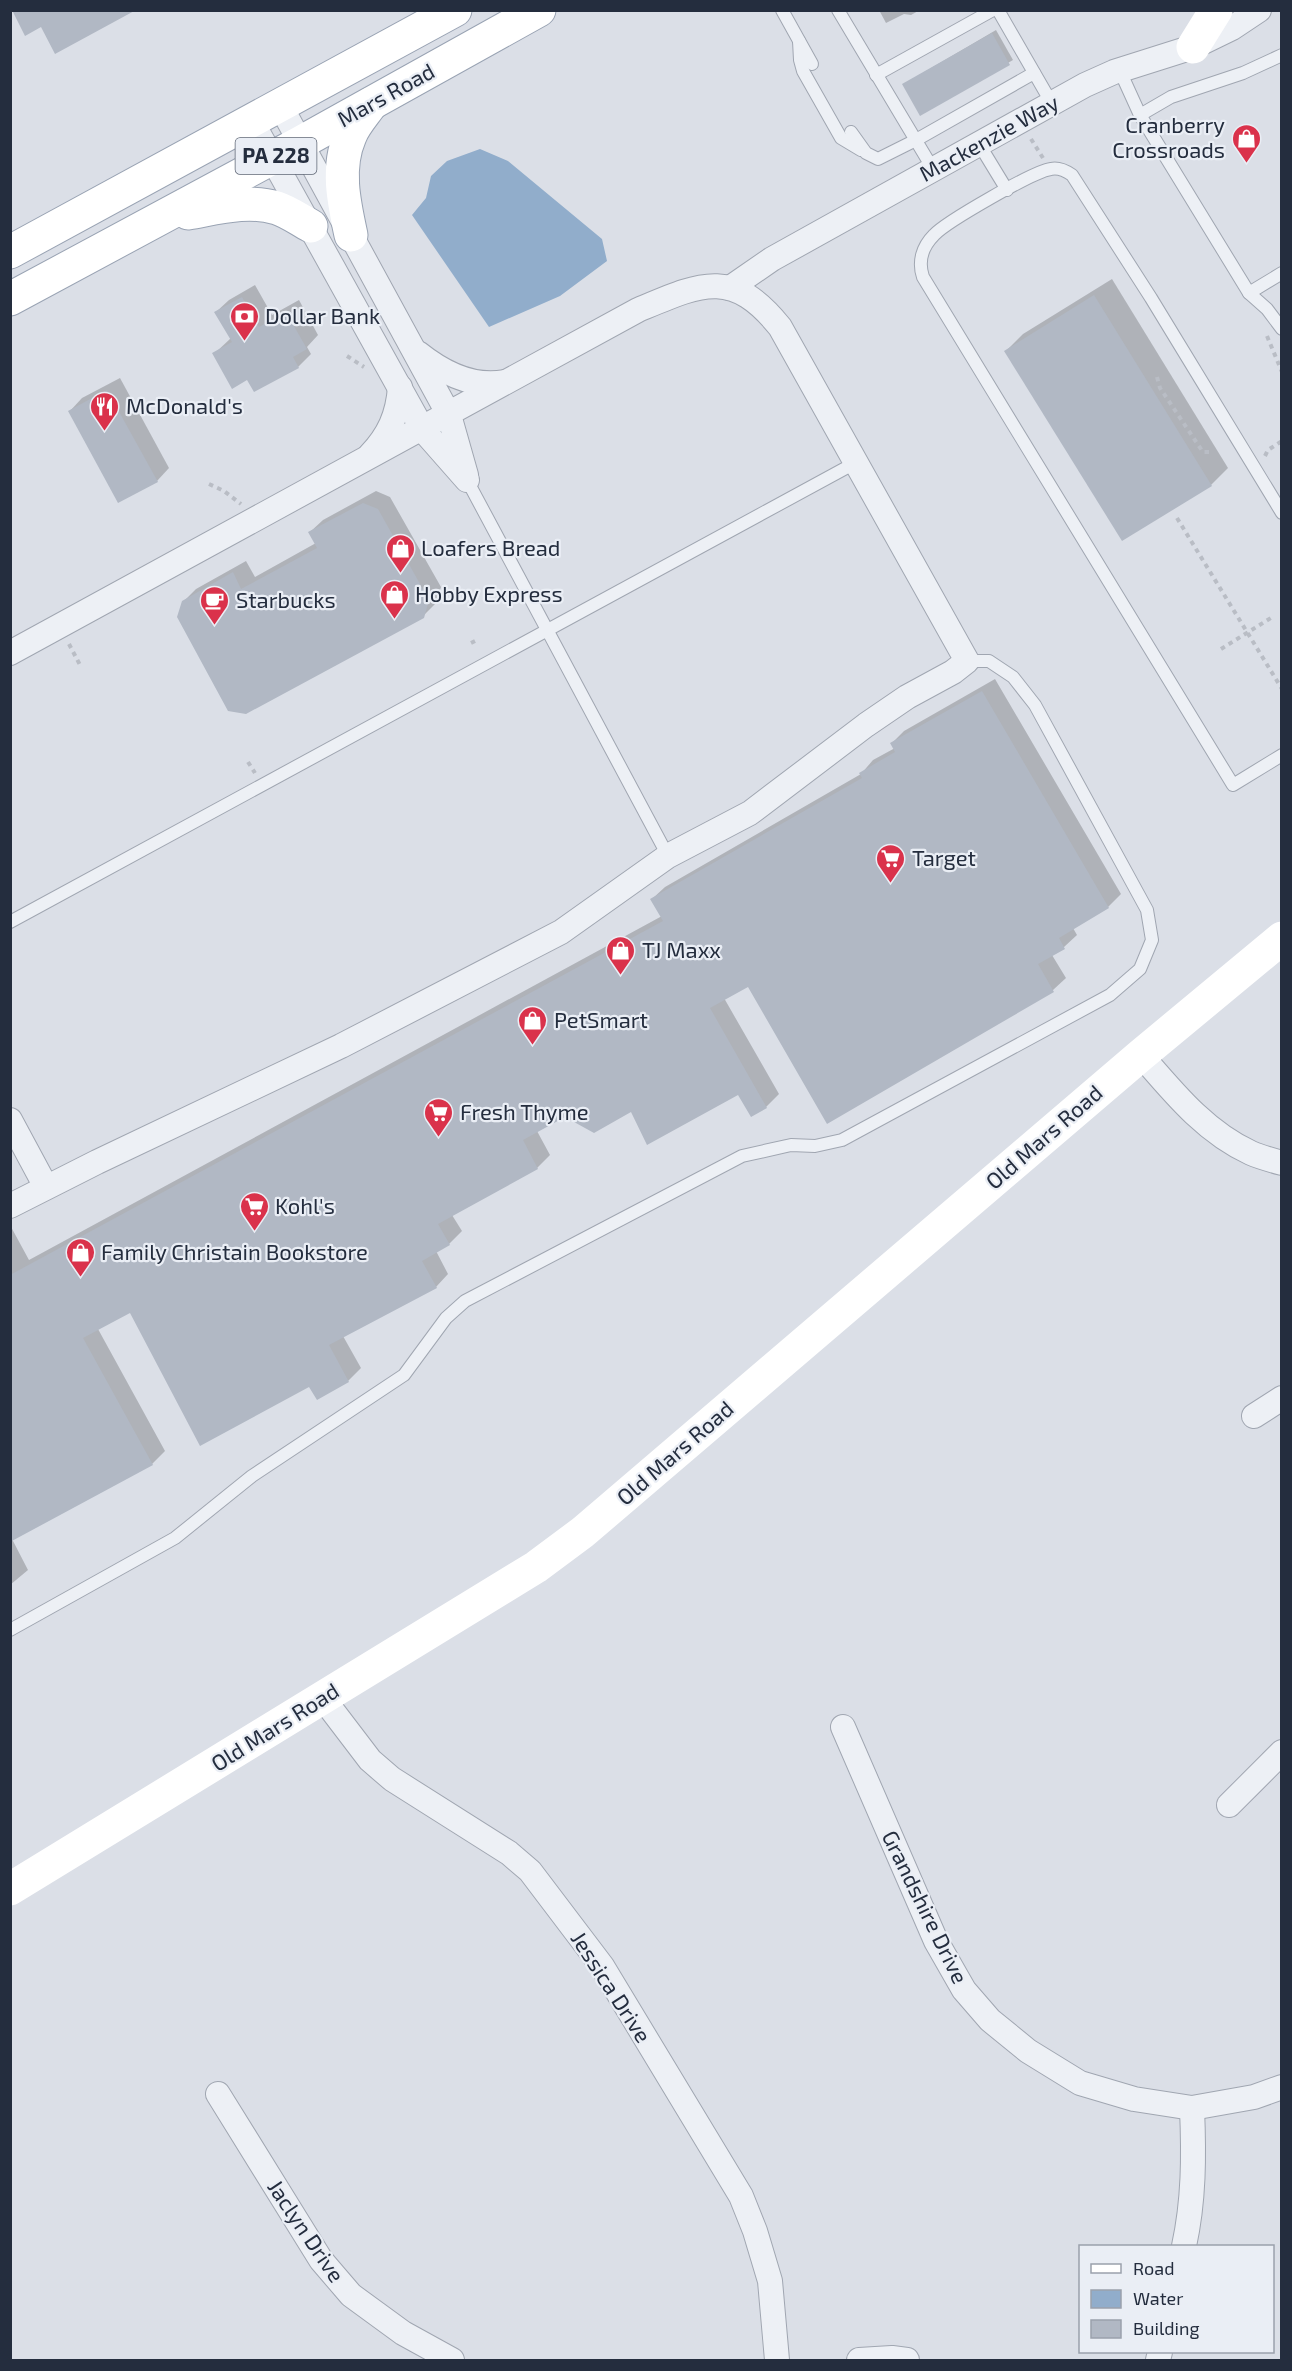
<svg xmlns="http://www.w3.org/2000/svg" width="1292" height="2371" viewBox="0 0 1292 2371" font-family="'Exo 2',sans-serif">
<style>
.water{fill:#91adcb}
.shadow{fill:#0003}
.building{fill:#b1b8c4}
.lines{fill:none;stroke-linecap:round;stroke-linejoin:round}
.lane-casing{stroke:#a0a6b1;stroke-width:14}
.street-casing{stroke:#a0a6b1;stroke-width:26}
.primary-casing{stroke:#99a3b3;stroke-width:35}
.path{stroke:#b9bdc5;stroke-width:4;stroke-dasharray:4.5 4.5;stroke-linecap:butt}
.lane{stroke:#edf0f5;stroke-width:12}
.street{stroke:#edf0f5;stroke-width:24}
.secondary{stroke:#fff;stroke-width:33}
.primary{stroke:#fff;stroke-width:33}
.labels{text-anchor:middle;stroke-width:4.5;stroke-linejoin:round;paint-order:stroke}
.shield{fill:#eaeef5;stroke:#5f6775;stroke-width:1.5}
.shield-label{font-size:21px;font-weight:bold;fill:#242d3e}
.street-label{font-size:22px;fill:#242d3e;stroke:#eaeef5}
.poi-label{font-size:22px;fill:#242d3e;stroke:#eaeef5;text-anchor:start}
</style>
<rect width="100%" height="100%" fill="#dbdfe7"/>
<path class="water" d="M 480,149 L 508,161 L 602,239 L 607,261 L 560,296 L 489,327 L 412,215 L 426,198 L 431,176 L 447,161 Z"/>
<g class="shadow">
<path d="M 879,10 L 920,10 L 911,15 L 904,14 L 886,23 Z"/>
<path d="M 996,30 L 1013,60 L 921,114 L 904,84 Z"/>
<path d="M 1112,279 L 1228,468 L 1211,485 L 1123,539 L 1006,351 L 1023,334 Z"/>
<path d="M 255,285 L 272,315 L 299,300 L 318,335 L 307,347 L 311,354 L 298,367 L 248,378 L 214,354 L 231,338 L 216,312 L 229,300 Z"/>
<path d="M 120,378 L 169,468 L 157,481 L 70,411 L 82,398 Z"/>
<path d="M 376,491 L 390,497 L 441,587 L 436,603 L 423,616 L 183,602 L 196,589 L 246,561 L 255,577 L 316,543 L 310,532 L 323,520 Z"/>
<path d="M 995,679 L 1121,894 L 1108,907 L 1073,928 L 1077,935 L 1064,947 L 1052,955 L 1066,978 L 1053,990 L 827,1122 L 749,985 L 724,998 L 779,1094 L 766,1107 L 751,1115 L 738,1093 L 631,1110 L 565,1115 L 537,1131 L 550,1155 L 537,1168 L 452,1215 L 462,1231 L 449,1244 L 436,1251 L 448,1274 L 436,1287 L 343,1336 L 361,1368 L 348,1381 L 317,1398 L 310,1385 L 131,1311 L 98,1329 L 165,1451 L 152,1464 L 12,1539 L 28,1570 L 10,1585 L 10,1225 L 29,1260 L 662,916 L 652,899 L 665,887 L 861,774 L 873,760 L 895,748 L 892,743 L 904,731 Z"/>
</g>
<g class="building">
<path d="M 12,10 L 136,10 L 55,54 L 41,27 L 25,36 Z"/>
<path d="M 992,33 L 1010,65 L 920,116 L 902,84 Z"/>
<path d="M 1094,295 L 1212,486 L 1122,541 L 1004,351 Z"/>
<path d="M 242,297 L 259,327 L 286,312 L 307,349 L 293,357 L 299,368 L 254,392 L 247,380 L 232,389 L 212,353 L 232,342 L 214,312 Z"/>
<path d="M 107,390 L 158,482 L 118,503 L 68,411 Z"/>
<path d="M 363,503 L 378,509 L 429,600 L 424,618 L 246,714 L 228,711 L 177,617 L 182,601 L 233,572 L 241,589 L 317,548 L 308,532 Z"/>
<path d="M 982,691 L 1109,908 L 1059,938 L 1065,949 L 1038,964 L 1054,992 L 827,1124 L 748,987 L 710,1008 L 767,1108 L 751,1117 L 738,1095 L 647,1145 L 631,1112 L 594,1133 L 565,1117 L 523,1140 L 538,1169 L 438,1224 L 450,1245 L 422,1261 L 437,1288 L 329,1345 L 349,1382 L 317,1400 L 309,1387 L 200,1446 L 130,1313 L 83,1338 L 153,1465 L 10,1542 L 10,1275 L 663,921 L 650,899 L 862,778 L 859,773 L 895,752 L 890,743 Z"/>
</g>
<g class="lines">
<defs>
<g id="lane">
<path d="M 782,10 L 812,64"/>
<path d="M 838,10 L 933,169"/>
<path d="M 998,10 L 1051,102"/>
<path d="M 799,41 L 800,60 L 803,71 L 841,138 L 861,150"/>
<path d="M 1120,71 L 1140,115 L 1249,293 L 1267,309 L 1282,329"/>
<path d="M 876,75 L 993,10"/>
<path d="M 1140,115 L 1171,97 L 1243,73 L 1282,55"/>
<path d="M 851,132 L 866,153 L 878,159 L 916,140 L 1034,73"/>
<path d="M 979,144 L 1007,190"/>
<path d="M 1249,293 L 1282,273"/>
<path d="M 467,480 L 668,856"/>
<path d="M 1282,513 L 1151,298 L 1072,175 C 1066,171 1059,167 1051,169 C 1034,171 946,222 934,235 C 922,247 918,262 923,277 L 1233,785 L 1282,755"/>
<path d="M 10,922 L 855,463"/>
<path d="M 10,1630 L 175,1538 L 252,1476 L 404,1375 L 446,1318 L 465,1301 L 742,1156 L 791,1145 L 815,1146 L 842,1140 L 1110,995 L 1140,969 L 1152,940 L 1147,910 L 1035,705 L 1013,677 L 989,661 L 967,661"/>
</g>
<g id="street">
<path d="M 280,105 L 449,415 L 466,475"/>
<path d="M 251,120 L 423,430 L 467,480"/>
<path d="M 730,288 L 772,259 L 1085,85 L 1114,72 L 1193,47 L 1232,28 L 1259,10"/>
<path d="M 418,353 C 443,373 473,388 505,382"/>
<path d="M 370,455 C 389,435 398,415 400,387"/>
<path d="M 10,653 L 638,310 C 700,284 732,267 780,327 L 967,661 L 953,672 L 907,697 L 866,725 L 750,813 L 668,856 L 561,932 L 341,1046 L 97,1162 L 10,1206"/>
<path d="M 1141,1055 C 1173,1092 1205,1132 1251,1153 C 1260,1157 1271,1160 1282,1163"/>
<path d="M 10,1120 L 46,1187"/>
<path d="M 1254,1416 L 1282,1398"/>
<path d="M 322,1697 L 370,1760 L 392,1779 L 509,1853 L 530,1871 L 602,1966 L 741,2196 L 755,2231 L 770,2281 L 777,2360"/>
<path d="M 843,1727 L 936,1941 L 964,1990 L 990,2020 L 1028,2051 L 1080,2083 L 1134,2099 L 1192,2108 L 1254,2097 L 1282,2087"/>
<path d="M 1229,1805 L 1282,1752"/>
<path d="M 218,2094 L 321,2260 L 351,2295 L 403,2333 L 452,2360"/>
<path d="M 1184,2246 C 1194,2200 1194,2156 1192,2108"/>
<path d="M 859,2360 L 892,2358 L 907,2360"/>
<path d="M 1158,2360 L 1160,2352"/>
</g>
<g id="primary">
<path d="M 188,213 C 217,208 248,199 277,208 C 289,212 300,220 311,226"/>
<path d="M 351,235 C 344,203 336,168 350,136 C 354,125 364,114 371,104"/>
<path d="M 10,252 L 455,10"/>
<path d="M 10,299 L 300,143 L 539,10"/>
</g>
</defs>
<use href="#lane" class="lane-casing"/>
<use href="#street" class="street-casing"/>
<use href="#primary" class="primary-casing"/>
<g class="path">
<path d="M 1031,139 L 1043,158"/>
<path d="M 1267,336 L 1282,372"/>
<path d="M 347,356 L 364,367"/>
<path d="M 1157,377 L 1160,388 L 1203,452 L 1211,452"/>
<path d="M 1265,456 L 1268,450 L 1282,441"/>
<path d="M 209,484 L 224,491 L 241,504"/>
<path d="M 1177,518 L 1282,689"/>
<path d="M 471,643 L 477,640"/>
<path d="M 69,644 L 80,665"/>
<path d="M 1221,649 L 1274,616"/>
<path d="M 248,762 L 255,773"/>
</g>
<use href="#lane" class="lane"/>
<use href="#street" class="street"/>
<g class="secondary">
<path d="M 1193,47 L 1216,10"/>
<path d="M 10,1889 L 536,1567 L 583,1532 L 1141,1055 L 1282,938"/>
</g>
<use href="#primary" class="primary"/>
</g>
<defs>
<symbol id="shop-pin" viewBox="-11 -11 22 30"><path d="M0 17L-7.5 6A9.5 9.5 0 1 1 7.5 6Z" fill="#da324b" stroke="#eaeef5"/><path d="M-5-2.5h2.3a2.7 3.5 0 0 1 5.4 0H5L5.5 6h-11ZM-1.5-2.5h3a1.5 2.3 0 0 0-3 0Z" fill="#fff"/></symbol>
<symbol id="bank-pin" viewBox="-11 -11 22 30"><path d="M0 17L-7.5 6A9.5 9.5 0 1 1 7.5 6Z" fill="#da324b" stroke="#eaeef5"/><path d="M-6-4H6V4H-6ZM0-2.3a2.3 2.3 0 1 0 0 4.6a2.3 2.3 0 1 0 0-4.6Z" fill="#fff"/></symbol>
<symbol id="restaurant-pin" viewBox="-11 -11 22 30"><path d="M0 17L-7.5 6A9.5 9.5 0 1 1 7.5 6Z" fill="#da324b" stroke="#eaeef5"/><path d="M-5-6h1v4h1v-4h1v4h1v-4h1v5L-1.5 .5V6h-2V.5L-5-1ZM5-6V6H3V1.5H1.5Q1.5-4 5-6Z" fill="#fff"/></symbol>
<symbol id="cafe-pin" viewBox="-11 -11 22 30"><path d="M0 17L-7.5 6A9.5 9.5 0 1 1 7.5 6Z" fill="#da324b" stroke="#eaeef5"/><path d="M-5.5-4.5H6V0H3Q3 3.5 0 3.5H-2.5Q-5.5 3.5-5.5 0ZM3-3.2v2h1.7v-2ZM-6 4.5H4V6H-6Z" fill="#fff"/></symbol>
<symbol id="supermarket-pin" viewBox="-11 -11 22 30"><path d="M0 17L-7.5 6A9.5 9.5 0 1 1 7.5 6Z" fill="#da324b" stroke="#eaeef5"/><path d="M-6-5.5h2.5l.6 2H6L4.5 2H-2.5L-4.4-4H-6ZM-1.5 3.2a1.3 1.3 0 1 0 .1 0ZM3 3.2a1.3 1.3 0 1 0 .1 0Z" fill="#fff"/></symbol>
</defs>
<g fill-rule="evenodd">
<use href="#shop-pin" x="1230" y="122" width="33" height="45"/>
<use href="#bank-pin" x="228" y="300" width="33" height="45"/>
<use href="#restaurant-pin" x="88" y="390" width="33" height="45"/>
<use href="#shop-pin" x="384" y="532" width="33" height="45"/>
<use href="#shop-pin" x="378" y="578" width="33" height="45"/>
<use href="#cafe-pin" x="198" y="584" width="33" height="45"/>
<use href="#supermarket-pin" x="874" y="842" width="33" height="45"/>
<use href="#shop-pin" x="604" y="934" width="33" height="45"/>
<use href="#shop-pin" x="516" y="1004" width="33" height="45"/>
<use href="#supermarket-pin" x="422" y="1096" width="33" height="45"/>
<use href="#supermarket-pin" x="238" y="1190" width="33" height="45"/>
<use href="#shop-pin" x="64" y="1236" width="33" height="45"/>
</g>
<g class="labels">
<rect class="shield" x="235.5" y="138" width="81" height="36" rx="4.5"/>
<g class="shield-label">
<text x="276" y="163">PA 228</text>
</g>
<g class="street-label">
<text transform="translate(386 95) rotate(-29)" y="8">Mars Road</text>
<text transform="translate(989 138) rotate(-29)" y="8">Mackenzie Way</text>
<text transform="translate(1044 1137) rotate(-41)" y="8">Old Mars Road</text>
<text transform="translate(675 1453) rotate(-41)" y="8">Old Mars Road</text>
<text transform="translate(275 1727) rotate(-32)" y="8">Old Mars Road</text>
<text transform="translate(925 1907) rotate(64)" y="8">Grandshire Drive</text>
<text transform="translate(611 1987) rotate(57)" y="8">Jessica Drive</text>
<text transform="translate(306 2231) rotate(56)" y="8">Jaclyn Drive</text>
</g>
<g class="poi-label">
<text x="1225" y="133" text-anchor="end">Cranberry<tspan x="1225" dy="25">Crossroads</tspan></text>
<text x="265" y="324">Dollar Bank</text>
<text x="126" y="414">McDonald's</text>
<text x="421" y="556">Loafers Bread</text>
<text x="415" y="602">Hobby Express</text>
<text x="236" y="608">Starbucks</text>
<text x="912" y="866">Target</text>
<text x="642" y="958">TJ Maxx</text>
<text x="554" y="1028">PetSmart</text>
<text x="460" y="1120">Fresh Thyme</text>
<text x="275" y="1214">Kohl's</text>
<text x="101" y="1260">Family Christain Bookstore</text>
</g>
</g>
<rect width="1292" height="2371" fill="none" stroke="#242d3e" stroke-width="24"/>
<rect x="1079" y="2245" width="195" height="108" fill="#eaeef5" stroke="#9ba1ac" stroke-width="1.5"/>
<rect x="1091" y="2264" width="30" height="9" fill="#ffffff" stroke="#9ba1ac" stroke-width="1.5"/>
<text x="1133" y="2275" font-size="18" fill="#242d3e">Road</text>
<rect x="1091" y="2290" width="30" height="18" fill="#91adcb" stroke="#9ba1ac" stroke-width="1.5"/>
<text x="1133" y="2305" font-size="18" fill="#242d3e">Water</text>
<rect x="1091" y="2320" width="30" height="18" fill="#b1b8c4" stroke="#9ba1ac" stroke-width="1.5"/>
<text x="1133" y="2335" font-size="18" fill="#242d3e">Building</text>
</svg>
